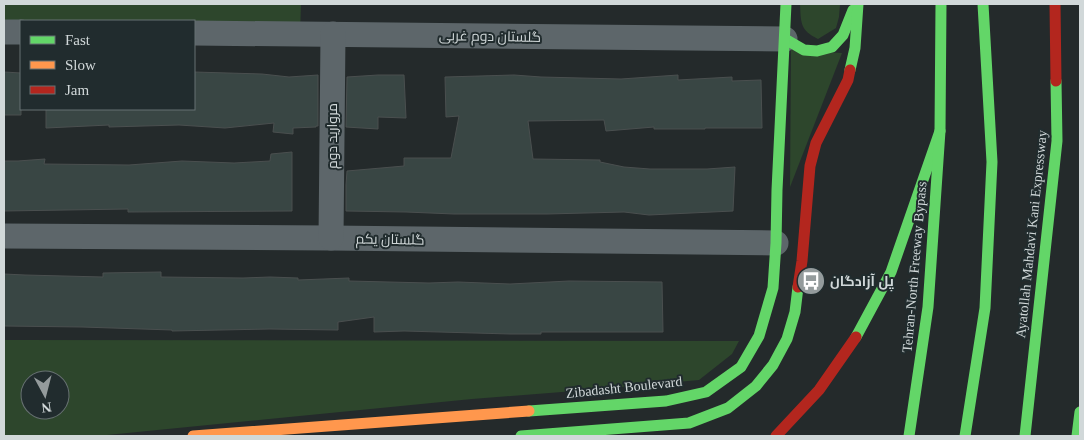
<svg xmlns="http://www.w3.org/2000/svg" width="1084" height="440" viewBox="0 0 1084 440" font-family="'Times New Roman',Cairo,serif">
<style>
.green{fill:#2d462c;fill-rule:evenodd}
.building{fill:#394644;stroke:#4a4f4f}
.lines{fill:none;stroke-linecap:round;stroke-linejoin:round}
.street{stroke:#5d666a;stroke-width:25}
.fast{stroke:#63d668;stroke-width:11}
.slow{stroke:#ff974d;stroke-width:11}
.jam{stroke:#b3261e;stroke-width:11}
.labels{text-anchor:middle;stroke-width:4;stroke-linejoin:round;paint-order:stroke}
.street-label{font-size:14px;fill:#d1d8d9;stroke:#212c2e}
.poi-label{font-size:14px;font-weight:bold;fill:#d1d8d9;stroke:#212c2e;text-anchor:start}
</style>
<rect width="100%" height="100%" fill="#242a2b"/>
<g class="green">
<path d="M 4,4 L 301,4 L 300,35 L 194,21 L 21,21 L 4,35 Z"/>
<path d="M 800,4 L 840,4 L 839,17 L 836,28 L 818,39 C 800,30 801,23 800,4 Z"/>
<path d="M 791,50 L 842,53 L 790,187 Z"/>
<path d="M 4,340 L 739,341 L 732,354 L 699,380 L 600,389 L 472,399 L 97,436 L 4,436 ZM 30,380 L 60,380 L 60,410 L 30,410 Z"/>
</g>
<g class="building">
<path d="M 4,72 L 21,73 L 21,115 L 4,115 Z"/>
<path d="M 194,72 L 262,74 L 289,77 L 318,75 L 318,126 L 316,126 L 316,127 L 293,128 L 293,134 L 273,132 L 274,123 L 225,128 L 179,125 L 109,127 L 109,125 L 46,128 L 46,109 L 194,109 Z"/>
<path d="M 378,75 L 404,75 L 406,118 L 378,117 L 378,129 L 346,127 L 347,77 Z"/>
<path d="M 514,75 L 541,77 L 621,79 L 678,75 L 678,80 L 732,77 L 732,81 L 761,80 L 762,128 L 705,128 L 705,129 L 654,129 L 654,127 L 606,131 L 604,120 L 528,121 L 533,159 L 600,160 L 600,162 L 624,167 L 650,169 L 707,169 L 735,167 L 733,211 L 649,215 L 624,212 L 547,214 L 454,214 L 406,212 L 346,211 L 346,185 L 347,171 L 404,166 L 404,158 L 451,158 L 459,116 L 446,117 L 445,77 Z"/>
<path d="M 292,152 L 292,211 L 128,212 L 128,209 L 4,211 L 4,161 L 18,161 L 45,159 L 44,164 L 129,165 L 182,161 L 234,163 L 270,161 L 271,154 Z"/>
<path d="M 161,272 L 161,277 L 243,278 L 270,277 L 298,278 L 298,280 L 349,278 L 349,281 L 429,283 L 458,282 L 510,284 L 569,281 L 662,282 L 663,332 L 541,332 L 541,334 L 510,334 L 404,331 L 374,332 L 374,317 L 338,322 L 338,330 L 270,329 L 172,331 L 172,330 L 82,327 L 4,326 L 4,274 L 25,275 L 103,277 L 103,273 Z"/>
</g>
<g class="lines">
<g class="street">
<path d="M 4,32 L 21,32"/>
<path d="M 194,33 L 785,39"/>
<path d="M 4,236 L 331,238 L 776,243"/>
<path d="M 331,238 L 333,34"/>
</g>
<g class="fast">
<path d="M 785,39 L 804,50 L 817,51 L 832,47 L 843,35 L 853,10"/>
<path d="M 850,70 L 855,48 L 858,4"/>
<path d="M 856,337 L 891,272 L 940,131"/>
<path d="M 529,411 L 666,401 L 706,392 L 741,367 L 759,336 L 773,288 L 776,243 L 777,190 L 786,4"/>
<path d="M 521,436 L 689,423 L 728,408 L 756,386 L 773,365 L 787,339 L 795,312 L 798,287"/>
<path d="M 909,436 L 928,307 L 940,131 L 941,4"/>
<path d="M 965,436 L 985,308 L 992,162 L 983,4"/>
<path d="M 1025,436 L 1057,141 L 1056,81"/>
<path d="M 1077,436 L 1080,412"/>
</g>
<path class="slow" d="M 193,436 L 529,411"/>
<g class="jam">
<path d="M 1055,4 L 1056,81"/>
<path d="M 798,287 L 802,261 L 810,166 L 816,143 L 848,80 L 850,70"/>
<path d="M 776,436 L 819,390 L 856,337"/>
</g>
</g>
<defs>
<symbol id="bus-disc" viewBox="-11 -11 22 22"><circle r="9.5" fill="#949b9c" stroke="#212c2e"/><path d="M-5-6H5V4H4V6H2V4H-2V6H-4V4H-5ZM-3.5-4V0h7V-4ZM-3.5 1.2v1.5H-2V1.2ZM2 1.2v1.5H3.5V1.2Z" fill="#fff"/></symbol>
</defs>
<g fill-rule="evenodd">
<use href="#bus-disc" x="795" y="265" width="32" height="32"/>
</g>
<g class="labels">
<g class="street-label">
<text transform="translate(490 36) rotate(1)" y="5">گلستان دوم غربی</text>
<text transform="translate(332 136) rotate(-90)" y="5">مروارید دوم</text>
<text transform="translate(1031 234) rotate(-84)" y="5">Ayatollah Mahdavi Kani Expressway</text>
<text transform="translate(390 239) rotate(1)" y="5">گلستان یکم</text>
<text transform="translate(914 267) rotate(-85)" y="5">Tehran-North Freeway Bypass</text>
<text transform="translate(624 387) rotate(-6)" y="5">Zibadasht Boulevard</text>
</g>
<g class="poi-label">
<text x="830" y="286">پل آزادگان</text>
</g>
</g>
<rect width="1084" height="440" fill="none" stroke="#d1d8d9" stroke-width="10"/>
<rect x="20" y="20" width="175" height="90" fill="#212c2e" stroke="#677172"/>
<rect x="30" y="36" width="25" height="8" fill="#63d668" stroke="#677172"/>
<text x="65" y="45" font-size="15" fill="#d1d8d9">Fast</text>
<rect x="30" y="61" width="25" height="8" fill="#ff974d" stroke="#677172"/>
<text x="65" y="70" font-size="15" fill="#d1d8d9">Slow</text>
<rect x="30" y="86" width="25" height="8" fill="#b3261e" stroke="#677172"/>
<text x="65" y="95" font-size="15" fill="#d1d8d9">Jam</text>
<g transform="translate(45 395) rotate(173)"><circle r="24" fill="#212c2e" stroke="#677172"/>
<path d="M0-4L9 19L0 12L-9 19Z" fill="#949b9c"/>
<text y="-8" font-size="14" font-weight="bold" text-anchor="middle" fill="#d1d8d9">N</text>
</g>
</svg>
